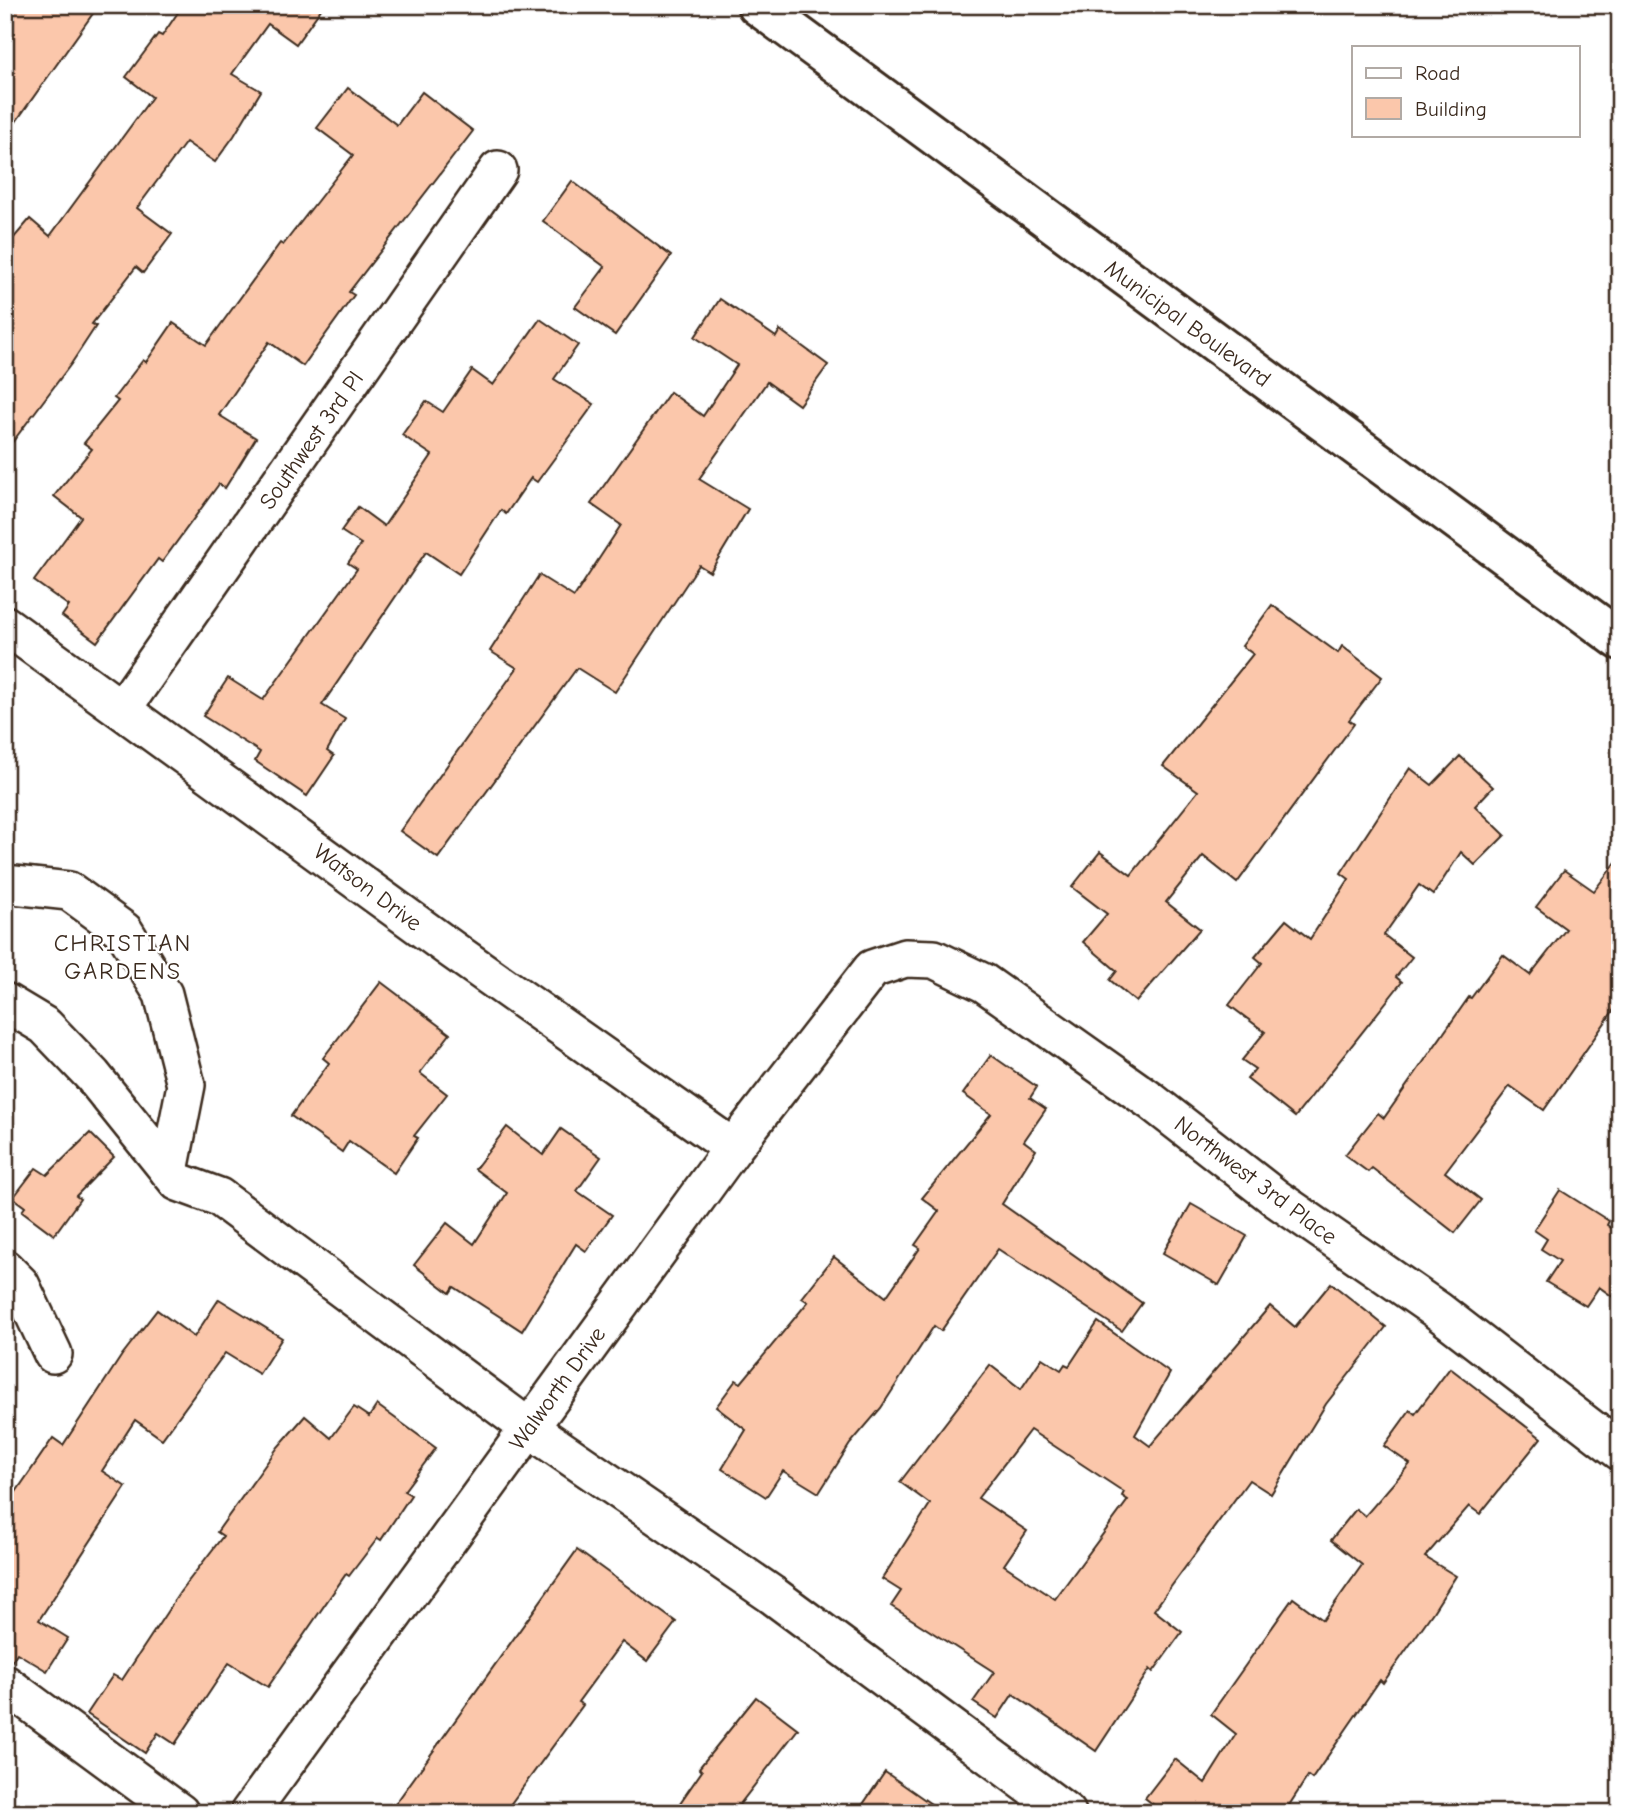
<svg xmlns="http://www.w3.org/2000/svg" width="1625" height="1818" viewBox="0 0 1625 1818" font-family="'Comic Neue',sans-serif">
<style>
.building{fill:#fbc7ab;stroke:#3b2a1e;stroke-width:2;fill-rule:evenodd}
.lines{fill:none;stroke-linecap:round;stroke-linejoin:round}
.minor-casing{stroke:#3b2a1e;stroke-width:42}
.primary-casing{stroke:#3b2a1e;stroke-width:44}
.minor{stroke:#fff;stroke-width:37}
.primary{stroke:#fff;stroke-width:38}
.labels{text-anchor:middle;stroke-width:5;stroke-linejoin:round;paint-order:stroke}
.street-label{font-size:23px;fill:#3b2a1e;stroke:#fff}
.neighbourhood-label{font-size:24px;letter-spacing:2px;fill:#3b2a1e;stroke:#fff}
</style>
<rect width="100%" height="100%" fill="#fff"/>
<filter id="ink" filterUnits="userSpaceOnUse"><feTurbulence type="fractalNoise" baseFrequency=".0143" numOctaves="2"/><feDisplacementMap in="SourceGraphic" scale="14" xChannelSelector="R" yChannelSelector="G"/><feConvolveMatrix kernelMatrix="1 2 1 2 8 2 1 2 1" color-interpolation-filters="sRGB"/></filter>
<g filter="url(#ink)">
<g class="building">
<path d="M 5,5 L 99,5 L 5,137 Z"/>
<path d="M 183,5 L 324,5 L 296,44 L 268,24 L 232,74 L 261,91 L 234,136 L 215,162 L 186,142 L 137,208 L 172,234 L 143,273 L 136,267 L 92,324 L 96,326 L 71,364 L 5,452 L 5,248 L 30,219 L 50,236 L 152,97 L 126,77 L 158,34 L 162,36 Z"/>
<path d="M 348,88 L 397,125 L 422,92 L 473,131 L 349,292 L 354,295 L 303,366 L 269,342 L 219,415 L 256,438 L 225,488 L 219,484 L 162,562 L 158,559 L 97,642 L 62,616 L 69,606 L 34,581 L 81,517 L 54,496 L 92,449 L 84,443 L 118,401 L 114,398 L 143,360 L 146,362 L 173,323 L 206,345 L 280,243 L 283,245 L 353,155 L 317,128 Z"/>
<path d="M 572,181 L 671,256 L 615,335 L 575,307 L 605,267 L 543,221 Z"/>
<path d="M 720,299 L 776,337 L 780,330 L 828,365 L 799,405 L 767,382 L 699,479 L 748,509 L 710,572 L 699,565 L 615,692 L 577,668 L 438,858 L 400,831 L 517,668 L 490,651 L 539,575 L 574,597 L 621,525 L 591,504 L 670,392 L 703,416 L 737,365 L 695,337 Z"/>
<path d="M 540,319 L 578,345 L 554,379 L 594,404 L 537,482 L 531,478 L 506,514 L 501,510 L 459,574 L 426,552 L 322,705 L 345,719 L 327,751 L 334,756 L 307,796 L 255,761 L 260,752 L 203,716 L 228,678 L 263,700 L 357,569 L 348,563 L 361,544 L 341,531 L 358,507 L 384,526 L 432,455 L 402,435 L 426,401 L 443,412 L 472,370 L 493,385 Z"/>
<path d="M 1272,605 L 1338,653 L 1342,646 L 1382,677 L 1349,720 L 1354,724 L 1237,883 L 1203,856 L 1166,902 L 1200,929 L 1136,1002 L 1110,980 L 1117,971 L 1083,942 L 1107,914 L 1072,887 L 1100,852 L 1131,875 L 1198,791 L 1163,766 L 1253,654 L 1242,646 Z"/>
<path d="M 1460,756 L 1493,787 L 1475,806 L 1505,835 L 1475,865 L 1461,852 L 1433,895 L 1419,885 L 1384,935 L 1412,957 L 1396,977 L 1402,982 L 1295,1117 L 1247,1079 L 1255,1069 L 1242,1060 L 1265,1032 L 1229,1005 L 1262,963 L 1255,957 L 1286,920 L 1310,939 L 1349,879 L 1341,873 L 1410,768 L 1432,785 Z"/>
<path d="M 1620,857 L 1620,1001 L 1544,1110 L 1510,1086 L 1445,1172 L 1481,1200 L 1455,1233 L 1372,1168 L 1368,1172 L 1345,1155 L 1378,1113 L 1384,1118 L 1469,997 L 1471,998 L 1503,955 L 1530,975 L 1566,929 L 1536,907 L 1564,870 L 1594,891 Z"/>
<path d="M 381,982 L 450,1034 L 420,1073 L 447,1094 L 414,1136 L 418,1138 L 394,1173 L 349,1141 L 342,1152 L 291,1116 L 329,1063 L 323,1058 Z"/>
<path d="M 991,1055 L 1037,1087 L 1030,1098 L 1046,1109 L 1024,1141 L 1036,1150 L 1002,1204 L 1142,1303 L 1122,1331 L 998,1249 L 941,1331 L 934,1326 L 881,1408 L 850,1444 L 819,1493 L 783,1471 L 766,1497 L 722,1469 L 746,1430 L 716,1407 L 736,1380 L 741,1383 L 808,1302 L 802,1298 L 834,1257 L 886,1297 L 920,1248 L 915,1245 L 939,1211 L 922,1198 L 991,1114 L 963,1094 Z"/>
<path d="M 507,1127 L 543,1155 L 561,1129 L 601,1157 L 577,1191 L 612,1215 L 586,1251 L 576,1244 L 522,1331 L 454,1287 L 450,1293 L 414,1265 L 447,1223 L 474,1244 L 507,1193 L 475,1169 Z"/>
<path d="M 90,1133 L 114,1157 L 76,1196 L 80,1199 L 54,1235 L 22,1211 L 25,1207 L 13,1198 L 36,1168 L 47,1175 Z"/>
<path d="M 1560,1190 L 1609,1221 L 1607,1225 L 1620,1234 L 1620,1302 L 1599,1287 L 1586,1306 L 1546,1282 L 1560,1261 L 1541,1249 L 1547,1239 L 1534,1230 Z"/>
<path d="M 1191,1204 L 1247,1236 L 1219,1285 L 1163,1253 Z"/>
<path d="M 1331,1283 L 1386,1327 L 1326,1404 L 1271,1494 L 1249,1480 L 1154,1610 L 1182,1632 L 1153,1672 L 1150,1669 L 1096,1751 L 1013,1694 L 997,1718 L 973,1702 L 994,1672 L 891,1606 L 901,1591 L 882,1579 L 930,1504 L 900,1482 L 990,1365 L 1021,1389 L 1042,1358 L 1061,1370 L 1065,1364 L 1069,1366 L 1098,1322 L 1170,1373 L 1135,1435 L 1150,1446 L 1270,1306 L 1295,1327 ZM 1030,1430 L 1124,1492 L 1122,1496 L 1128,1500 L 1055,1599 L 1004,1565 L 1027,1531 L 978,1498 Z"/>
<path d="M 219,1299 L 282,1338 L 259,1374 L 225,1353 L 162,1439 L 135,1420 L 102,1471 L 126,1487 L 39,1620 L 68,1638 L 47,1671 L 17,1653 L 10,1664 L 5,1663 L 5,1508 L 53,1438 L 63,1445 L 122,1355 L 157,1310 L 194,1337 Z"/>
<path d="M 1450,1368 L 1541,1438 L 1480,1514 L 1469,1506 L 1425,1557 L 1456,1576 L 1433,1612 L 1383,1683 L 1380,1680 L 1312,1779 L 1308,1776 L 1284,1813 L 1164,1813 L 1145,1798 L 1175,1759 L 1205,1783 L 1236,1734 L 1211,1714 L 1293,1598 L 1323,1620 L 1362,1565 L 1331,1540 L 1356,1509 L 1365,1516 L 1410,1464 L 1384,1446 L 1410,1410 L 1415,1414 Z"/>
<path d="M 377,1405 L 436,1448 L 404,1491 L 411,1495 L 381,1540 L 378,1538 L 349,1576 L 346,1574 L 268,1687 L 229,1663 L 175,1744 L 158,1733 L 145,1753 L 87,1714 L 113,1675 L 122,1680 L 180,1592 L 223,1536 L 217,1532 L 278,1447 L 305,1416 L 331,1438 L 354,1407 L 369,1417 Z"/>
<path d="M 577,1550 L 676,1622 L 647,1661 L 622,1642 L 578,1702 L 583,1705 L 504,1813 L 389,1813 Z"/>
<path d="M 756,1697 L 798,1729 L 733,1813 L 673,1813 L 702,1771 L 699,1768 Z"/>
<path d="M 885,1772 L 944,1813 L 857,1813 Z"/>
</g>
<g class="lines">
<defs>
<g id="minor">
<path d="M 5,625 L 451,949 L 733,1148"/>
<path d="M 122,709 L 498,170"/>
<path d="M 5,884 L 69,891 L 124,931 L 163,994 L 186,1085 L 169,1171"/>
<path d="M 5,1002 L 45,1026 L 92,1075 L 178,1182 L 219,1197 L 529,1428 L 771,1594 L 1067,1813"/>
<path d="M 5,1269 L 20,1284 L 53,1354"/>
<path d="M 5,1684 L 180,1813"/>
<path d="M 249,1813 L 733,1148 L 872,969 L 905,958 L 934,959 L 984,983 L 1151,1101 L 1277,1199 L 1437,1310 L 1620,1451"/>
</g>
<path id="primary" d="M 757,5 L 1620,640"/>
</defs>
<use href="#minor" class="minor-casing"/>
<use href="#primary" class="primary-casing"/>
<use href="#minor" class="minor"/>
<use href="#primary" class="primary"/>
</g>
</g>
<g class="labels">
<g class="street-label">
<text transform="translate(1188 323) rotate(36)" y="8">Municipal Boulevard</text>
<text transform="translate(311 440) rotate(-55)" y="8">Southwest 3rd Pl</text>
<text transform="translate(368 887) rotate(37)" y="8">Watson Drive</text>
<text transform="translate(1256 1180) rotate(37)" y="8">Northwest 3rd Place</text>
<text transform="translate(557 1388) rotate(-54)" y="8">Walworth Drive</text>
</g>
<g class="neighbourhood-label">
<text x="123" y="951">CHRISTIAN<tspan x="123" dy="28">GARDENS</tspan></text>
</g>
</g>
<rect width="1625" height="1818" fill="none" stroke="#fff" stroke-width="28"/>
<rect x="14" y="14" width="1597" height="1790" fill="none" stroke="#3b2a1e" stroke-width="2.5" filter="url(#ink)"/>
<rect x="1352" y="46" width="228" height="91" fill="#ffffff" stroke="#b1aaa5" stroke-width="2"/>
<rect x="1366" y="68" width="35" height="10" fill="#ffffff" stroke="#b1aaa5" stroke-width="2"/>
<text x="1415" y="80" font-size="21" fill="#3b2a1e">Road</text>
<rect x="1366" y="98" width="35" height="21" fill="#fbc7ab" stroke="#b1aaa5" stroke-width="2"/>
<text x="1415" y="116" font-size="21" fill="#3b2a1e">Building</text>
</svg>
